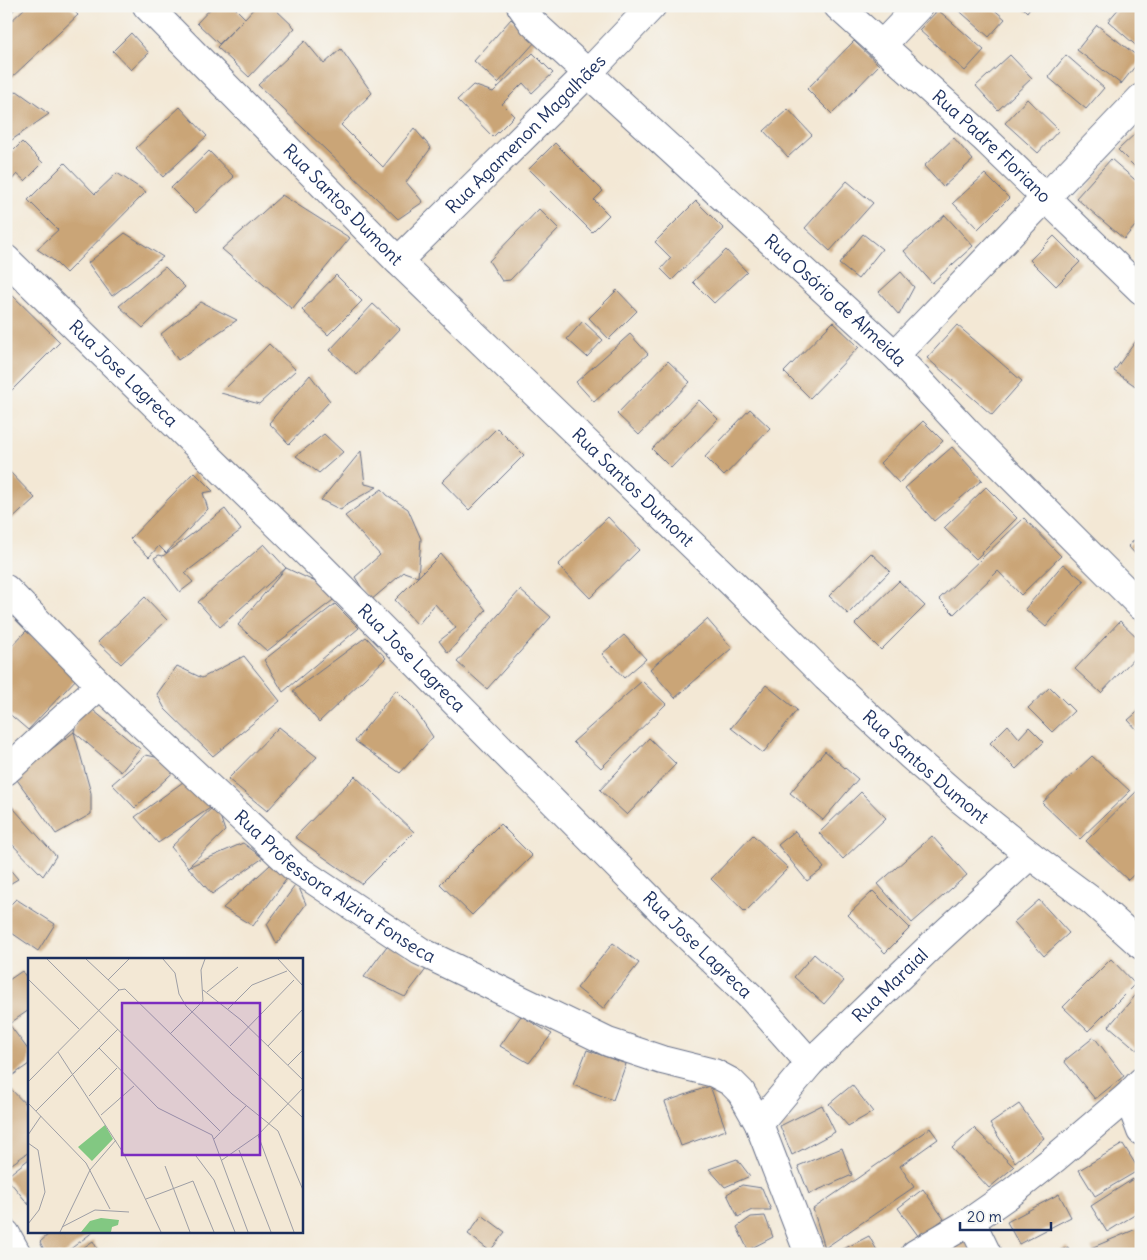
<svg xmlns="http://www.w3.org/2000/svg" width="1147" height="1260" viewBox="0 0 1147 1260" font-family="Delius,sans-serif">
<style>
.building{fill:#caa577}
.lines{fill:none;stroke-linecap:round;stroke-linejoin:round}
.minor-casing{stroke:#677088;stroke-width:30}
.minor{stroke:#fff;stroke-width:28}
.labels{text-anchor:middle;stroke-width:4;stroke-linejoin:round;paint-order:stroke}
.street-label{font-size:18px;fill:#1b2f5e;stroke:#f6f6f2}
.inset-road{fill:none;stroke:#9d9ea5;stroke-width:1}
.view{fill:#7b2cbf;fill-opacity:0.15;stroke:#7b2cbf;stroke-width:2.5}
.inset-edge{fill:none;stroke:#1b2f5e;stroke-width:2.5}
</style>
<rect width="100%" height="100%" fill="#f6f6f2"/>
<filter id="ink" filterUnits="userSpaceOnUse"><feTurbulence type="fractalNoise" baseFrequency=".02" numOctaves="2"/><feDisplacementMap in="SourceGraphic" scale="10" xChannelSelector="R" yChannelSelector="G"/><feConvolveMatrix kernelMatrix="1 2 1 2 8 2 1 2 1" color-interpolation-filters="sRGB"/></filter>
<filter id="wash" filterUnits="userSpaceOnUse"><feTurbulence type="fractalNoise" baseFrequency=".0096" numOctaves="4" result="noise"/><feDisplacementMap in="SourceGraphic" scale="20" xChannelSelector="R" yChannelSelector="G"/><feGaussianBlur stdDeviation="1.12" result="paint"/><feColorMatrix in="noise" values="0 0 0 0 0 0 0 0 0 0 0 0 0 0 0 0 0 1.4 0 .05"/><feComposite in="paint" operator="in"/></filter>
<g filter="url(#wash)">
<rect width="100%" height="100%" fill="#f3e8d5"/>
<g id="blocks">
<g class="building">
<path d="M 6,6 L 17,6 L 10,14 L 6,10 Z"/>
<path d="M 27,6 L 69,6 L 78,15 L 10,79 L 6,75 L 6,26 Z"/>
<path d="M 213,6 L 233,6 L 245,18 L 256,6 L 272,6 L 295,28 L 249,77 L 217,47 L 243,20 L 219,44 L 197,23 Z"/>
<path d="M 954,6 L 990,6 L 1005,19 L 989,37 Z"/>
<path d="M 1021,6 L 1031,6 L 1027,12 Z"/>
<path d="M 1121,6 L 1139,6 L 1141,8 L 1141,50 L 1108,21 Z"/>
<path d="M 938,10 L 984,50 L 965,71 L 919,30 Z"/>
<path d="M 511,19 L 536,41 L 498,83 L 474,61 Z"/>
<path d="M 1097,25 L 1141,59 L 1121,84 L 1077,50 Z"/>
<path d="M 131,33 L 149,53 L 131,70 L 113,51 Z"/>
<path d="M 305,41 L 324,64 L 341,49 L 372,93 L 341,125 L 383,167 L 414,128 L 431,148 L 406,182 L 423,202 L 398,219 L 258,85 Z"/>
<path d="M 854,41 L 879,65 L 832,114 L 807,89 Z"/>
<path d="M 533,53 L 553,73 L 532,93 L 523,83 L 502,104 L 514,116 L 493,137 L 457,100 L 473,85 L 493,92 Z"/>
<path d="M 1010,55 L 1032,78 L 998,110 L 976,86 Z"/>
<path d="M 1066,55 L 1104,88 L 1086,109 L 1048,77 Z"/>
<path d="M 17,91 L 49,114 L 6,144 L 6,99 Z"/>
<path d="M 1027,99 L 1059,130 L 1038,153 L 1005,123 Z"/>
<path d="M 180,107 L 207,136 L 163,177 L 136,148 Z"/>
<path d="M 788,109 L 812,135 L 788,157 L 764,131 Z"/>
<path d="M 1141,128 L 1141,173 L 1118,150 Z"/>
<path d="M 954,138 L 973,160 L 943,187 L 924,166 Z"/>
<path d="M 22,142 L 43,163 L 25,181 L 17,174 L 8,184 L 6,158 Z"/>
<path d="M 555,143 L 603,191 L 594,200 L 609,215 L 592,232 L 529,169 Z"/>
<path d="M 209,151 L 234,177 L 196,213 L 171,188 Z"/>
<path d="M 1111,159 L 1141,185 L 1141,219 L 1124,239 L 1076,198 Z"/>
<path d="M 65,163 L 95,194 L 117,173 L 146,192 L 66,273 L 53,260 L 37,249 L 58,230 L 28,200 Z"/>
<path d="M 985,174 L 1009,198 L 978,229 L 953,203 Z"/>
<path d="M 847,181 L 873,203 L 830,251 L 805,228 Z"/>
<path d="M 282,195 L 350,238 L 292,309 L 222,249 Z"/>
<path d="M 696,201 L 724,229 L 672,280 L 661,269 L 671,258 L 655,242 Z"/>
<path d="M 539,209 L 559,229 L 510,280 L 502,281 L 489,261 Z"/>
<path d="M 945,215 L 973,246 L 932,283 L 904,251 Z"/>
<path d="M 125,233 L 163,257 L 112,296 L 88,263 Z"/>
<path d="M 863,234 L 882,249 L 858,279 L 839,264 Z"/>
<path d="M 1054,236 L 1080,262 L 1056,286 L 1030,260 Z"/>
<path d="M 726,250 L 747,272 L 714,303 L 693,282 Z"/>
<path d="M 165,267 L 185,287 L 143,328 L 119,306 Z"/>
<path d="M 901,272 L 914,287 L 899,315 L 879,292 Z"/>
<path d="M 336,275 L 362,301 L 328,335 L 302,310 Z"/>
<path d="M 6,289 L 60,342 L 6,396 Z"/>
<path d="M 617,290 L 637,311 L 609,339 L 589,318 Z"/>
<path d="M 201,302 L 237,320 L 178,360 L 161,334 Z"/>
<path d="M 373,304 L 400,329 L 357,375 L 330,350 Z"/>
<path d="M 583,321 L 603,340 L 587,357 L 567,339 Z"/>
<path d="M 833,322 L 859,347 L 810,398 L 784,372 Z"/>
<path d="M 957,325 L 1022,381 L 992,415 L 927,358 Z"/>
<path d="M 630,334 L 648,354 L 594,402 L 576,382 Z"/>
<path d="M 1141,334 L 1141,390 L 1114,371 Z"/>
<path d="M 269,344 L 296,370 L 259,404 L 221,393 Z"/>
<path d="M 668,361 L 690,382 L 639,435 L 617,414 Z"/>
<path d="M 310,375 L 330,401 L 289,444 L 269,423 Z"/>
<path d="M 699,400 L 718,419 L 671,468 L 652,449 Z"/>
<path d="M 750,409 L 770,428 L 724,476 L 705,457 Z"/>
<path d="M 923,421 L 943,441 L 899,483 L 880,463 Z"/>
<path d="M 497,428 L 524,455 L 469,510 L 442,482 Z"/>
<path d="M 324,434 L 343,452 L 319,473 L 296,456 Z"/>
<path d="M 952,447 L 982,480 L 934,521 L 905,488 Z"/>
<path d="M 361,451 L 365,484 L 377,487 L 345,505 L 341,510 L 321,500 Z"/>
<path d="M 8,470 L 35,498 L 6,525 L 6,472 Z"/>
<path d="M 194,472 L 213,491 L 203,493 L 208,509 L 166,553 L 159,546 L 149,557 L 130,539 Z"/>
<path d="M 986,487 L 1017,518 L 976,559 L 944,528 Z"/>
<path d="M 382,489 L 387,495 L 408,509 L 421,539 L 418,577 L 404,572 L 370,601 L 355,577 L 380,555 L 345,516 Z"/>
<path d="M 225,509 L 241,530 L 185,573 L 193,582 L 180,592 L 154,558 L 159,555 L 163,556 Z"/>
<path d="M 608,517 L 639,550 L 590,598 L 558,565 Z"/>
<path d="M 1024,518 L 1061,556 L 1021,595 L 998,571 L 954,614 L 939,599 Z"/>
<path d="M 1141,534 L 1141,560 L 1128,546 Z"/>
<path d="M 264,544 L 286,568 L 220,627 L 198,602 Z"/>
<path d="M 871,553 L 890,571 L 848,614 L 829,596 Z"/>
<path d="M 441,554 L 486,610 L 448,653 L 439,641 L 456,628 L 435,604 L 418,625 L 395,600 Z"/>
<path d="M 1063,564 L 1084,581 L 1046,627 L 1025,609 Z"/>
<path d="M 286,568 L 341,594 L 267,651 L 238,625 Z"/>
<path d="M 899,581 L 925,606 L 881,650 L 855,624 Z"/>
<path d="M 520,590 L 551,617 L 487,689 L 457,662 Z"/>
<path d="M 145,597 L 167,620 L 121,664 L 98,642 Z"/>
<path d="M 335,604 L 359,628 L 283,692 L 264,660 Z"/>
<path d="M 707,619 L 732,648 L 675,698 L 650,669 Z"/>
<path d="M 1120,621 L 1141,641 L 1141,651 L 1101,693 L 1075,669 Z"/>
<path d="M 26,631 L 79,676 L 28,730 L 6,711 L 6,652 Z"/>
<path d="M 624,635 L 646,659 L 624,678 L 602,654 Z"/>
<path d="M 366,637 L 386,658 L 319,722 L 293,691 Z"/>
<path d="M 244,656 L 280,701 L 213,756 L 165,709 L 157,694 L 177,666 L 202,678 Z"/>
<path d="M 642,681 L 666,704 L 601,768 L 573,742 Z"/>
<path d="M 766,685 L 797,710 L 763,753 L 731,728 Z"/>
<path d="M 1050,687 L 1074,711 L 1052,732 L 1028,708 Z"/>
<path d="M 396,690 L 414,708 L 433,737 L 400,773 L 355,741 Z"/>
<path d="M 82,701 L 140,749 L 121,772 L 74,732 Z"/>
<path d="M 1141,709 L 1141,734 L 1128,720 Z"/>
<path d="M 1008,725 L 1019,738 L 1029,727 L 1044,742 L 1016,769 L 990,743 Z"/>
<path d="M 279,727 L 317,757 L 267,811 L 228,779 Z"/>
<path d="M 74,732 L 91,793 L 91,814 L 56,834 L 15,777 Z"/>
<path d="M 649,738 L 676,764 L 627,815 L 600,790 Z"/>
<path d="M 825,751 L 858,779 L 823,820 L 790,793 Z"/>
<path d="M 146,755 L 183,763 L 135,808 L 112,784 Z"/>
<path d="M 1092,756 L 1130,791 L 1080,839 L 1042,803 Z"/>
<path d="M 355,776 L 414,832 L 362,884 L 295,837 Z"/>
<path d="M 183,782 L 216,804 L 225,831 L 188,867 L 243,843 L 263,858 L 212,894 L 188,867 L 171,847 L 216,804 L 158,843 L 135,817 Z"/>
<path d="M 1141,787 L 1141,868 L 1128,880 L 1086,841 Z"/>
<path d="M 861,792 L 886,818 L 843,859 L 819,833 Z"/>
<path d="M 6,800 L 56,856 L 43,876 L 6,838 Z"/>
<path d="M 500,824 L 532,856 L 472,915 L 440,884 Z"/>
<path d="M 795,831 L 824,868 L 807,881 L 778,845 Z"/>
<path d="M 753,835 L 788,868 L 745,912 L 711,879 Z"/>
<path d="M 932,836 L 967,875 L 912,923 L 878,884 Z"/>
<path d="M 281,855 L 290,874 L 253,926 L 223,908 Z"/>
<path d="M 6,865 L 18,879 L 6,886 Z"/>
<path d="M 297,883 L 306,904 L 277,944 L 267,924 Z"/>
<path d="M 873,891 L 910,928 L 885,953 L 848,915 Z"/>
<path d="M 16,899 L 55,924 L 38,951 L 6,929 L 6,909 Z"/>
<path d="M 1039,900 L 1069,933 L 1044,956 L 1014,922 Z"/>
<path d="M 613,943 L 639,963 L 603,1009 L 577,988 Z"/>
<path d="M 387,946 L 427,968 L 405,997 L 364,977 Z"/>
<path d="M 814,954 L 844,981 L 824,1004 L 794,977 Z"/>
<path d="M 1111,959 L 1135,984 L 1088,1031 L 1063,1007 Z"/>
<path d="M 22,971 L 29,981 L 29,1010 L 9,1024 L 29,1051 L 29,1064 L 6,1080 L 6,982 Z"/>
<path d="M 1141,989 L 1141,1045 L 1137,1050 L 1109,1026 Z"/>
<path d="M 521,1016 L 552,1034 L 529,1063 L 500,1046 Z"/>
<path d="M 1094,1037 L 1124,1076 L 1095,1099 L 1064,1061 Z"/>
<path d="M 587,1050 L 626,1064 L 613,1100 L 573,1085 Z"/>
<path d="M 852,1085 L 873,1112 L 848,1126 L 829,1104 Z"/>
<path d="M 710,1086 L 726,1130 L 681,1146 L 665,1102 Z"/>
<path d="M 9,1087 L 29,1108 L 29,1152 L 6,1168 L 6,1088 Z"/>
<path d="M 1019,1104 L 1044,1138 L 1015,1162 L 990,1124 Z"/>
<path d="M 822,1105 L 835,1132 L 792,1155 L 780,1126 Z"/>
<path d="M 930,1128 L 938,1139 L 900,1166 L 914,1187 L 825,1248 L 813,1209 Z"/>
<path d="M 974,1128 L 1014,1167 L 989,1188 L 952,1148 Z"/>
<path d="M 1123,1144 L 1139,1170 L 1095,1196 L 1079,1170 Z"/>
<path d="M 842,1148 L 852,1175 L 809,1194 L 798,1166 Z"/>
<path d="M 29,1159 L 29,1205 L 6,1177 Z"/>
<path d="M 737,1159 L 750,1176 L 725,1187 L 709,1169 Z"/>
<path d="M 1133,1179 L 1141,1191 L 1141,1211 L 1107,1232 L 1091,1206 Z"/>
<path d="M 742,1185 L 762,1188 L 771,1210 L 752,1210 L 738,1217 L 727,1194 Z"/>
<path d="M 923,1189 L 944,1219 L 919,1237 L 898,1208 Z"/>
<path d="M 1059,1194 L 1071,1217 L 1019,1244 L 1007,1222 Z"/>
<path d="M 482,1215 L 505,1232 L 490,1251 L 468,1234 Z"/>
<path d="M 765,1216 L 773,1237 L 748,1250 L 737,1227 L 751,1217 Z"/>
<path d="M 1141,1227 L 1141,1254 L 1094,1254 L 1091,1248 Z"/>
<path d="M 52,1231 L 94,1231 L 64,1254 L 46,1254 L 40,1242 Z"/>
<path d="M 869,1236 L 879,1254 L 834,1254 Z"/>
<path d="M 965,1239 L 973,1254 L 937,1254 Z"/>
<path d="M 93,1241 L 100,1254 L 74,1254 Z"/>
<path d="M 1068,1247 L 1071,1254 L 1053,1254 Z"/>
</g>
</g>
</g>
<g filter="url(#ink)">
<use href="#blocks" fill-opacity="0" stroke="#677088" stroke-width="1"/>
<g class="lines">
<defs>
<g id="minor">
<path id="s1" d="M 147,6 L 398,261 L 734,585 L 826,677 L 911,756 L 959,798 L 1030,855 L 1092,901 L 1141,945"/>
<path id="s2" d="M 521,6 L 533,23 L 895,355 L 968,433 L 1141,606"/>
<path id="s3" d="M 838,6 L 983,137 L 1141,290"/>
<path d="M 882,45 L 919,6"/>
<path id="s4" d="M 6,259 L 318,564 L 672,921 L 753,999 L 810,1063"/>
<path id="s5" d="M 398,261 L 588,73 L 652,6"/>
<path d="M 895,355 L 1141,98"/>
<path id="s6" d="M 6,589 L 100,685 L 294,867 L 420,951 L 608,1042 L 662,1060 L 714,1073 L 731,1082 L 741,1092 L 759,1124 L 809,1254"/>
<path d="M 6,771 L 100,685"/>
<path d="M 1128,1096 L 1141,1131"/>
<path id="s7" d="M 759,1124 L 810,1063 L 931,946 L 1030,855"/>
<path d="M 971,1221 L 987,1254"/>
<path d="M 6,1234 L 17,1254"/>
<path d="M 915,1254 L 971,1221 L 1011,1193 L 1054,1159 L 1128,1096 L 1141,1082"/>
</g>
</defs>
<use href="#minor" class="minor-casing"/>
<use href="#minor" class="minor"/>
</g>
</g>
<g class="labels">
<g class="street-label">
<text dy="6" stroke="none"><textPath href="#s5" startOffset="180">Rua Agamenon Magalhães</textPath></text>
<text dy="6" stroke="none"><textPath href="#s3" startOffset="208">Rua Padre Floriano</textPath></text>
<text dy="6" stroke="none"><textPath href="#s1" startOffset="279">Rua Santos Dumont</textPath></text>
<text dy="6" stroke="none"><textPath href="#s2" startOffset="431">Rua Osório de Almeida</textPath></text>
<text dy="6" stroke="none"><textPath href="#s4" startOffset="164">Rua Jose Lagreca</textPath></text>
<text dy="6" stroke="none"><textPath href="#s1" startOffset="684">Rua Santos Dumont</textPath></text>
<text dy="6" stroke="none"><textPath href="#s4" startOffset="569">Rua Jose Lagreca</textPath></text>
<text dy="6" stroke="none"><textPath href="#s1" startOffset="1089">Rua Santos Dumont</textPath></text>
<text dy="6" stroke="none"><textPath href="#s6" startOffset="445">Rua Professora Alzira Fonseca</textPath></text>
<text dy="6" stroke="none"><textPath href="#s4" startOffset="974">Rua Jose Lagreca</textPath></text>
<text dy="6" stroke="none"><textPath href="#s7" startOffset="191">Rua Maraial</textPath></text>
</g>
</g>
<g transform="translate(28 958)">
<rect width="275" height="275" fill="#f3e8d5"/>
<path d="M 77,167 L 85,181 L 64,203 L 50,189 ZM 73,260 L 91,262 L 90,267 L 84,269 L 83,274 L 53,274 L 62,263 Z" fill="#82c882"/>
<path class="inset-road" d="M 19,1 L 192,173M 58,1 L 91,32M 135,1 L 147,15 L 151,36 L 158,48 L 275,160M 250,1 L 275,28M 0,21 L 51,71M 80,22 L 101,1M 175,32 L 213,62 L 275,122M 179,34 L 210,9M 200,51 L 224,27 L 259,13M 142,76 L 175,43 L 173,12 L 177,1M 202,88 L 266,22M 240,88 L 275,51M 71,90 L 130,150 L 184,177 L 220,274M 30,94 L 96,196 L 133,274M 260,107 L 275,92M 0,124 L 91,32 L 97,31 L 204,136 L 250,173 L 275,232M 61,138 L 89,110M 0,145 L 58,205 L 82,251M 8,153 L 90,71M 73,157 L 106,128M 0,177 L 13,158M 230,177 L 266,274M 186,181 L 218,148M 0,185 L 10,192 L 17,234 L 11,252 L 0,266M 211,192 L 243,274M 168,198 L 186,222 L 207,274M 194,202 L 230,177 L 275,130M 137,208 L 162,274M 118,241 L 165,223 L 186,274M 34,269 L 67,252 L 101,254M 32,274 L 62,212 L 88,182"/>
<path class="view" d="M 94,45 L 232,45 L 232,197 L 94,197 Z"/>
<rect width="275" height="275" class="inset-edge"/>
</g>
<rect width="1147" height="1260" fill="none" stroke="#f6f6f2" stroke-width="25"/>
<path d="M960 1222v8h91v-8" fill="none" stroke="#1b2f5e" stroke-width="2.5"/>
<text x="967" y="1222" font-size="15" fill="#1b2f5e" stroke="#f6f6f2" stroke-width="4" paint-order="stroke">20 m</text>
</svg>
